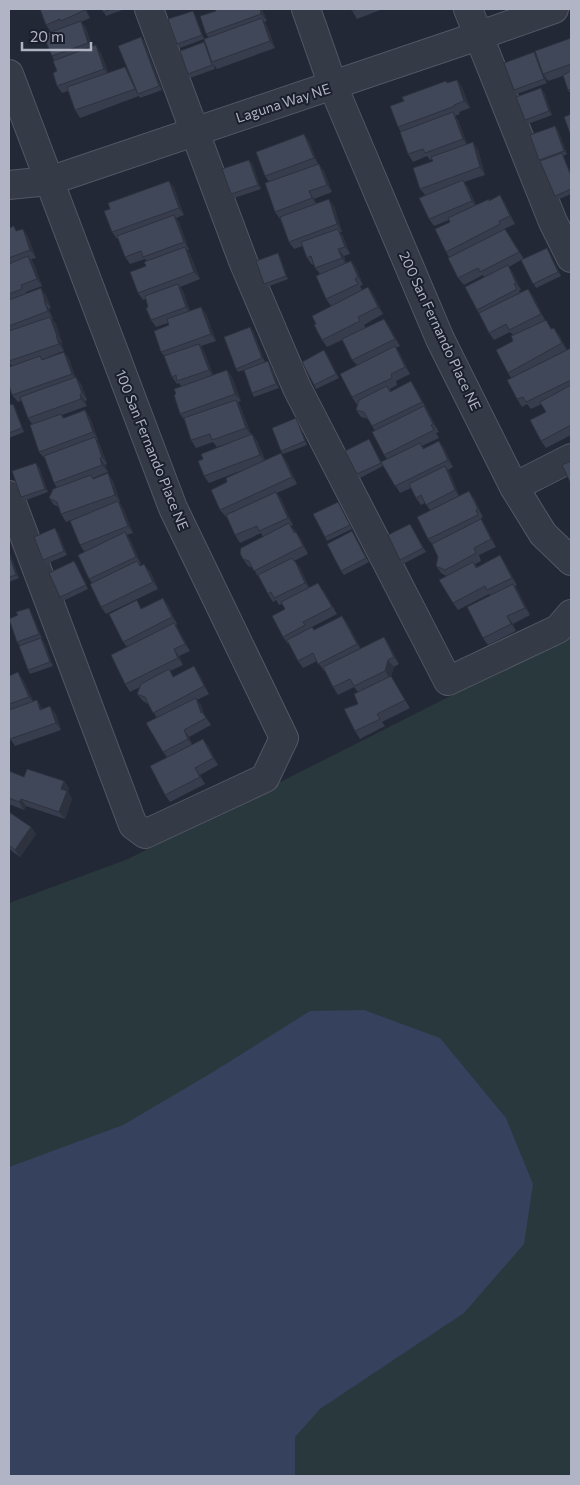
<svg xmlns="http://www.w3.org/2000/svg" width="580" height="1485" viewBox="0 0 580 1485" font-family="Commissioner,sans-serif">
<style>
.green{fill:#28383c}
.water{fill:#36415d}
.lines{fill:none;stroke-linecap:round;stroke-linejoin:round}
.minor-casing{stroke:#535765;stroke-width:30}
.minor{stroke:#353a47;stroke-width:28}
.wall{fill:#373d4d}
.shaded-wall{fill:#2d323e}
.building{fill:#404759;stroke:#2d323e}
.labels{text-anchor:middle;stroke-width:4;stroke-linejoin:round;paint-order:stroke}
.street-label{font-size:14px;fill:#b0b4c4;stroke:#1b1f2c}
</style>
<rect width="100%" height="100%" fill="#222836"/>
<path class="green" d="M 571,635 L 571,1476 L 9,1476 L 9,903 L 128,859 Z"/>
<path class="water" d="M 364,1010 L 440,1038 L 506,1118 L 533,1184 L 524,1244 L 464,1313 L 320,1409 L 295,1437 L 295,1476 L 9,1476 L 9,1167 L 123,1125 L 213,1072 L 310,1011 Z"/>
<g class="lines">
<defs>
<g id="minor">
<path d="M 149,9 L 243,261 L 297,388 L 448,681 L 558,629 L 571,614"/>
<path d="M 306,9 L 333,86 L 440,339 L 514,487 L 543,534 L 571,561"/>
<path d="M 468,9 L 553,222 L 571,258"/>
<path d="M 9,74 L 173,508 L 284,738 L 265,778 L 145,834 L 133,825 L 9,495"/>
<path d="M 9,185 L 49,181 L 478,36 L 554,9"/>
<path d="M 514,487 L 571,458"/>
</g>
</defs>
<use href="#minor" class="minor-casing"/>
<use href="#minor" class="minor"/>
</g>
<g class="wall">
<path d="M 40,9 L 86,9 L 90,18 L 81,22 L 86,28 L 92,47 L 101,53 L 108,73 L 125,67 L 130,74 L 141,37 L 144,41 L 162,90 L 140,98 L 139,96 L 80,118 L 75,110 L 68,91 L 62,93 L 57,86 L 57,71 L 54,60 L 52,56 L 51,32 L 46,25 Z"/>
<path d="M 102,9 L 125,9 L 106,16 Z"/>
<path d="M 262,9 L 267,21 L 264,22 L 267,26 L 275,48 L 217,69 L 213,64 L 215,69 L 190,78 L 188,74 L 204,42 L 209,38 L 206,34 L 216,11 Z"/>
<path d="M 351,9 L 383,9 L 357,19 Z"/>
<path d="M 193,11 L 195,15 L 204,39 L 180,48 L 177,44 Z"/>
<path d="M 571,38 L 571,94 L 568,90 L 563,76 L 548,81 L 544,75 L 547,83 L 517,94 L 514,90 L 534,52 L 537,56 Z"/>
<path d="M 457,80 L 462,87 L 470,108 L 459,112 L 460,114 L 455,116 L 458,120 L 467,144 L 478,149 L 485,175 L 464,182 L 468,187 L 476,205 L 490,200 L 500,195 L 505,203 L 515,224 L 504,229 L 510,236 L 524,259 L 549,252 L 561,276 L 536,288 L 521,260 L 509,267 L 513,273 L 521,290 L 519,291 L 520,293 L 528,289 L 533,296 L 545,320 L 552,329 L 559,335 L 567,350 L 571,349 L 571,435 L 546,448 L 541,441 L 546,412 L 542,404 L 531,409 L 527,404 L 522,407 L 517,399 L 511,378 L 508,373 L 513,341 L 513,335 L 510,332 L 494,340 L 489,333 L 477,310 L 484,277 L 483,275 L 464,285 L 458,278 L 449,257 L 446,252 L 450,222 L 449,220 L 434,226 L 429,219 L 425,195 L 420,189 L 433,161 L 432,159 L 430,160 L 427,156 L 413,162 L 408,154 L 401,132 L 398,127 L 404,101 L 446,81 L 447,83 Z"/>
<path d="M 544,92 L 552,115 L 528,124 L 525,120 Z"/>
<path d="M 558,130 L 567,154 L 563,156 L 571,174 L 571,194 L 557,200 L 555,196 L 539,160 Z"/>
<path d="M 309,141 L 318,164 L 324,171 L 332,192 L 314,199 L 316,203 L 334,206 L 342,232 L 340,232 L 343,236 L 350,254 L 344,256 L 346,263 L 351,261 L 356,268 L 363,285 L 360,286 L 362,290 L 368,287 L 373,294 L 383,314 L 364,325 L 366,328 L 384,319 L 389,326 L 400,346 L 396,348 L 400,354 L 410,374 L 396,381 L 397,385 L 390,389 L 391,391 L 416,389 L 439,432 L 436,433 L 439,438 L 422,446 L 424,448 L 444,448 L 453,467 L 448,470 L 450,473 L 459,496 L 474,498 L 483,517 L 481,518 L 496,547 L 479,555 L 481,561 L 475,564 L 477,567 L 500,555 L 505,563 L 517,585 L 515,586 L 518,591 L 530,615 L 513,624 L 516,631 L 488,645 L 483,638 L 490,595 L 489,594 L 458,610 L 453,603 L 446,576 L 441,573 L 436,566 L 438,557 L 432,544 L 428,539 L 430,510 L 425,503 L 421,505 L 416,498 L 411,488 L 400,493 L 383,466 L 360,478 L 357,474 L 371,443 L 381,462 L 387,459 L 384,455 L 375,431 L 368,419 L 361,417 L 356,410 L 357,405 L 352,397 L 357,365 L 352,360 L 342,340 L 327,347 L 322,340 L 316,324 L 331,306 L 326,299 L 320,274 L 315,268 L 314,264 L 312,265 L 307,258 L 303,246 L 294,249 L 289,242 L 280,219 L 275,212 L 269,182 L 265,176 Z"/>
<path d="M 252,163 L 261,189 L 234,198 L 231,194 Z"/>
<path d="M 169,181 L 174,188 L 184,215 L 176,218 L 179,222 L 189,250 L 187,250 L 190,254 L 200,279 L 180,287 L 183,291 L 190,311 L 201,307 L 206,314 L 216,341 L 201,346 L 204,351 L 213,375 L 227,370 L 232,377 L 241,401 L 238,402 L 241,408 L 251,434 L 252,434 L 257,441 L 265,460 L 286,460 L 297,484 L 277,493 L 281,499 L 293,525 L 291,526 L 301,539 L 308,554 L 294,561 L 300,568 L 309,587 L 323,590 L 337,614 L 312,627 L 314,630 L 342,616 L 347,623 L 361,649 L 384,637 L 389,645 L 399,664 L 394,667 L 391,676 L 410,708 L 382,722 L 385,726 L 360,739 L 355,731 L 358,704 L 358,692 L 354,687 L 338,695 L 333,687 L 325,670 L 324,671 L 317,661 L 303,668 L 298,661 L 289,643 L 288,644 L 283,637 L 285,609 L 282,604 L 279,605 L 276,600 L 273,602 L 268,594 L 259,578 L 253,568 L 248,566 L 243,559 L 263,537 L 261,533 L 240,543 L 235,535 L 227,517 L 226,517 L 220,510 L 227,482 L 243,470 L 209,483 L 204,476 L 203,459 L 232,442 L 217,447 L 213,442 L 196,448 L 191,440 L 184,419 L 180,414 L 176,394 L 181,386 L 179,383 L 177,384 L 172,377 L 165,357 L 161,352 L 169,325 L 168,323 L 156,327 L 151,320 L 148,307 L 146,299 L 143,300 L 138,293 L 147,261 L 145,259 L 130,264 L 125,257 L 118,239 L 117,239 L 112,232 L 110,209 Z"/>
<path d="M 9,228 L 18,231 L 23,229 L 28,237 L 36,258 L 31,259 L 34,264 L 42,286 L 26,292 L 26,293 L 46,295 L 51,308 L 49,309 L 53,319 L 52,319 L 56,324 L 62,343 L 61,343 L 64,351 L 42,359 L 64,352 L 69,359 L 75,377 L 81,384 L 87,400 L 85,401 L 87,406 L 62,415 L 64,418 L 85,410 L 90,418 L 98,440 L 97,440 L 100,445 L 107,464 L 105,465 L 108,472 L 93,478 L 94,479 L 113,481 L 120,502 L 119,502 L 123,508 L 133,533 L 127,535 L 130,539 L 141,564 L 139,565 L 150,571 L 158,589 L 106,614 L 101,607 L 92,583 L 89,579 L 84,551 L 80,545 L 82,516 L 66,522 L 61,514 L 59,507 L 54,505 L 49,498 L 57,488 L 54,483 L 45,459 L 39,452 L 32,424 L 28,418 L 22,400 L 18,402 L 12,395 L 12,366 L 9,362 L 9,331 L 10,331 L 9,330 Z"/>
<path d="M 278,253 L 280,257 L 288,279 L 267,287 L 264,284 Z"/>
<path d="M 250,327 L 253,331 L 265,362 L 271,365 L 279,388 L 254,397 L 252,393 L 244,370 L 238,372 L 236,369 Z"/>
<path d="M 324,350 L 339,378 L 316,389 L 314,385 Z"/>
<path d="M 13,404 L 15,407 L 24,432 L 9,438 L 9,405 Z"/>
<path d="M 296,418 L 298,422 L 307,445 L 283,454 L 281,451 Z"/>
<path d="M 39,467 L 48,492 L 24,501 L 21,497 Z"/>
<path d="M 338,502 L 352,529 L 327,541 L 325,537 Z"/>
<path d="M 410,524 L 426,552 L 403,564 L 400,560 Z"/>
<path d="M 352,531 L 369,562 L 344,575 L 341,571 Z"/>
<path d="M 58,532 L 67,555 L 46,564 L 43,560 Z"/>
<path d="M 9,553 L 11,556 L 19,578 L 9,582 Z"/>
<path d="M 76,564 L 88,589 L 63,601 L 60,597 Z"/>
<path d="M 168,605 L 177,624 L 176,625 L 179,631 L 190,651 L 179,656 L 183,665 L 170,671 L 174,677 L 199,674 L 209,694 L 197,700 L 201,705 L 204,714 L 211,725 L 189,737 L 192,745 L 203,739 L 208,746 L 218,765 L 200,775 L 205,784 L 170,802 L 165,795 L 167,757 L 163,752 L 157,718 L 148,704 L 143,701 L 137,694 L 140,687 L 130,692 L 125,684 L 127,647 L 123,642 L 142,608 Z"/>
<path d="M 29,608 L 31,612 L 42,638 L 23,645 L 44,642 L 53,666 L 30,674 L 28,670 L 20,646 L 17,642 L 18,615 Z"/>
<path d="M 9,676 L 23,680 L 33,702 L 37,700 L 42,709 L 56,714 L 61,730 L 15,746 L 11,740 L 9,741 Z"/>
<path d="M 9,771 L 24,777 L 64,781 L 69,788 L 68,792 L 72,799 L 65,819 L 26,806 L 24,810 L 9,804 Z"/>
<path d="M 9,812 L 31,827 L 36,834 L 20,857 L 9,849 Z"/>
</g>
<g class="shaded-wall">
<path d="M 84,9 L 86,9 L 90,18 L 85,10 Z"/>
<path d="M 260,9 L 262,9 L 267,21 L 261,14 Z"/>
<path d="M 262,18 L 267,26 L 275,48 L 270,41 Z"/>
<path d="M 81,21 L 86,28 L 94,50 L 88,43 Z"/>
<path d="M 141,37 L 144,41 L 162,90 L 159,86 Z"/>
<path d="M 96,45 L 101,53 L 110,76 L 104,69 Z"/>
<path d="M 534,52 L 537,56 L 547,83 L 544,79 Z"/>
<path d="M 125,67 L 130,74 L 138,94 L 135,89 Z"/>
<path d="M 457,80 L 462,87 L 470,108 L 464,101 Z"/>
<path d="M 541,88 L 544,92 L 552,115 L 549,111 Z"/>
<path d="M 453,112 L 458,120 L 468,147 L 463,139 Z"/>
<path d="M 555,126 L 558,130 L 567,154 L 564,151 Z"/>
<path d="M 304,134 L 309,141 L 319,166 L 314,158 Z"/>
<path d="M 473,142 L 478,149 L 485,175 L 480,167 Z"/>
<path d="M 562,153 L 564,157 L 571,174 L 571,176 Z"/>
<path d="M 249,160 L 252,163 L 261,189 L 258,185 Z"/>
<path d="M 319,164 L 324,171 L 332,192 L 327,185 Z"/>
<path d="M 463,180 L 468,187 L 477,208 L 472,201 Z"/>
<path d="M 169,181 L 174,188 L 184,215 L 179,208 Z"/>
<path d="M 309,191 L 314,199 L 317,206 L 312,198 Z"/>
<path d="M 500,195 L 505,203 L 515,224 L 510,216 Z"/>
<path d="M 329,199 L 334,206 L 342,232 L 337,224 Z"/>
<path d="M 174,215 L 179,222 L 189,250 L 184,242 Z"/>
<path d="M 23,229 L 28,237 L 36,258 L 30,250 Z"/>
<path d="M 338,229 L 343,236 L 350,254 L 345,247 Z"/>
<path d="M 505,229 L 510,236 L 524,259 L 519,252 Z"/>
<path d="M 185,247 L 190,254 L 200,279 L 194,272 Z"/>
<path d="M 547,248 L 561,276 L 558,272 Z"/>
<path d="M 338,249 L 344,256 L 347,266 L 342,258 Z"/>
<path d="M 278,253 L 280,257 L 288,279 L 286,276 Z"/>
<path d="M 28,256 L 34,264 L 42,286 L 37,279 Z"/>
<path d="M 351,261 L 356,268 L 363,285 L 358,277 Z"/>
<path d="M 508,265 L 513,273 L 521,290 L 516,283 Z"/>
<path d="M 178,284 L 183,291 L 191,314 L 186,307 Z"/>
<path d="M 368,287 L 373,294 L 383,314 L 378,307 Z"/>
<path d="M 41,288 L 46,295 L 51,308 L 45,301 Z"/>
<path d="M 528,289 L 533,296 L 546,321 L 541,314 Z"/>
<path d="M 44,301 L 49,309 L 53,319 L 48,311 Z"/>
<path d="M 201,307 L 206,314 L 216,341 L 211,334 Z"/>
<path d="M 50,317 L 56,324 L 62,343 L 57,336 Z"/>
<path d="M 384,319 L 389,326 L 400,346 L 395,339 Z"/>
<path d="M 250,327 L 253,331 L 265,362 L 262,358 Z"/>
<path d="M 554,328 L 559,335 L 567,350 L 562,343 Z"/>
<path d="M 56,336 L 61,343 L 64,351 L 59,344 Z"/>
<path d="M 199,344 L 204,351 L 214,378 L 209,370 Z"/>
<path d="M 395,346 L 400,354 L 410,374 L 405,367 Z"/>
<path d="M 324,350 L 327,354 L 339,378 L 336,374 Z"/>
<path d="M 64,352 L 69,359 L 77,381 L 72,374 Z"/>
<path d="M 268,361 L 271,365 L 279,388 L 276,384 Z"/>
<path d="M 227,370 L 232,377 L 241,401 L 235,394 Z"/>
<path d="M 76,377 L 81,384 L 87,400 L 82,393 Z"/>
<path d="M 411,381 L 416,389 L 427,409 L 422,402 Z"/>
<path d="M 80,394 L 85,401 L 87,406 L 81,399 Z"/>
<path d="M 236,400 L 241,408 L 251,435 L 246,428 Z"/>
<path d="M 13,404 L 15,407 L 24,432 L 22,428 Z"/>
<path d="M 424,406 L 429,413 L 439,432 L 433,424 Z"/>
<path d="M 85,410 L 90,418 L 98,440 L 93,432 Z"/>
<path d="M 252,434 L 257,441 L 265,462 L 260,455 Z"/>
<path d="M 95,437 L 100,445 L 107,464 L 102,457 Z"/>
<path d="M 439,441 L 444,448 L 453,467 L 448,460 Z"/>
<path d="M 281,453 L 286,460 L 297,484 L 292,477 Z"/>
<path d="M 100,458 L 105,465 L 108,472 L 102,465 Z"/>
<path d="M 36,463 L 39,467 L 48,492 L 45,489 Z"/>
<path d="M 445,466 L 450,473 L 460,498 L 455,490 Z"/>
<path d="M 108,473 L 113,481 L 120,502 L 115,495 Z"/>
<path d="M 469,491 L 474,498 L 483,517 L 478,509 Z"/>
<path d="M 276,492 L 281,499 L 293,525 L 288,518 Z"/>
<path d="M 118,501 L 123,508 L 133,533 L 128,526 Z"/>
<path d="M 481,519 L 486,527 L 496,547 L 491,539 Z"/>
<path d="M 55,528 L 58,532 L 67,555 L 64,551 Z"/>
<path d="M 352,531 L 355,535 L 369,562 L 366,558 Z"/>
<path d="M 125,532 L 130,539 L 141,564 L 136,557 Z"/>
<path d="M 296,532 L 301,539 L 308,554 L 303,546 Z"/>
<path d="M 9,553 L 11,556 L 19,578 L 16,575 Z"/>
<path d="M 500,555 L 505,563 L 517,585 L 512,578 Z"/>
<path d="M 292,558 L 297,565 L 295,561 L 300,568 L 310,590 L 305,583 Z"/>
<path d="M 144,564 L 150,571 L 158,589 L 153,582 Z"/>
<path d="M 513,584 L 518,591 L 530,615 L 525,608 Z"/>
<path d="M 163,598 L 168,605 L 177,624 L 172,617 Z"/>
<path d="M 29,608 L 31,612 L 42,638 L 39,634 Z"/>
<path d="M 342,616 L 347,623 L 362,651 L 357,644 Z"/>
<path d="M 507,616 L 513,624 L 516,631 L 511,624 Z"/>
<path d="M 174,623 L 179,631 L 190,651 L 185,644 Z"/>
<path d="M 384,637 L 389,645 L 399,664 L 394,657 Z"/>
<path d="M 41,638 L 44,642 L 53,666 L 50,662 Z"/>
<path d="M 174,649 L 179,656 L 183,665 L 178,658 Z"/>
<path d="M 388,660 L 394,667 L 391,676 L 410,708 L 385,671 Z"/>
<path d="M 194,666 L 199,674 L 209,694 L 204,686 Z"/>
<path d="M 18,672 L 23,680 L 35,704 L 29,697 Z"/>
<path d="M 196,698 L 201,705 L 204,714 L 211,725 L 205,716 L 206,720 L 201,713 Z"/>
<path d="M 37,700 L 42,708 L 45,717 L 40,710 Z"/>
<path d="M 50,706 L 56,714 L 61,730 L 56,723 Z"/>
<path d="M 184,730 L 189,737 L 193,746 L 188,739 Z"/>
<path d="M 203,739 L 208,746 L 218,765 L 213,758 Z"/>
<path d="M 195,768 L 200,775 L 205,784 L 200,777 Z"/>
<path d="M 64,781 L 69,788 L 68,792 L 72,799 L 65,819 L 59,812 L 61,789 Z"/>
<path d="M 21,799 L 26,806 L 24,810 L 19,802 Z"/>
<path d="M 31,827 L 36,834 L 20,857 L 15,850 Z"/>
</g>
<g class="building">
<path d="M 40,9 L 84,9 L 85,10 L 61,21 L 60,19 L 46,25 Z"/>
<path d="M 102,9 L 112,9 L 103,12 Z"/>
<path d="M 215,9 L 260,9 L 261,14 L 206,34 L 200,16 L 216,11 Z"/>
<path d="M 351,9 L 358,9 L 352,11 Z"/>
<path d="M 193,11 L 202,35 L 177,44 L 168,19 Z"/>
<path d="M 262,18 L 270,41 L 212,62 L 204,39 Z"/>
<path d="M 81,21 L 88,43 L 52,56 L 43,35 Z"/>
<path d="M 141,37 L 159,86 L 138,94 L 118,46 Z"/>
<path d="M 571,38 L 571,64 L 543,74 L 535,51 Z"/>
<path d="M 204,42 L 212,65 L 188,74 L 180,51 Z"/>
<path d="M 96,45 L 104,69 L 57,86 L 53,73 L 57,71 L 53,61 Z"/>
<path d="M 534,52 L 544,79 L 514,90 L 504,63 Z"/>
<path d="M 125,67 L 135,89 L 75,110 L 67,87 Z"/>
<path d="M 571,71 L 571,89 L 568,90 L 563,75 Z"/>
<path d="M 457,80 L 464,101 L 454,105 L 455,106 L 398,127 L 390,106 L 404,101 L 402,97 L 446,81 L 447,83 Z"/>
<path d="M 541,88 L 549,111 L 525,120 L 516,97 Z"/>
<path d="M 453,112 L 463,139 L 425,153 L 423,149 L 408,154 L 400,132 Z"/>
<path d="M 571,114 L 571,136 L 564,117 Z"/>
<path d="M 555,126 L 564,151 L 539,160 L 530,135 Z"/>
<path d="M 304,134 L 314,158 L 265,176 L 256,152 Z"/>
<path d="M 473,142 L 480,167 L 420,189 L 413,168 L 433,161 L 431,157 Z"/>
<path d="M 562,153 L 571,176 L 571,189 L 555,196 L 540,161 Z"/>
<path d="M 249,160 L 258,185 L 231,194 L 222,169 Z"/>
<path d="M 319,164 L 327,185 L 309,191 L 312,198 L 275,212 L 265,183 Z"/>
<path d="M 463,180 L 472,201 L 429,219 L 419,198 Z"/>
<path d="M 169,181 L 179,208 L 112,232 L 104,211 L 110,209 L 108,203 Z"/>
<path d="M 500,195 L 510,216 L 499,221 L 500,224 L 446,252 L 435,229 L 450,222 L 448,218 L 489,199 L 489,201 Z"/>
<path d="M 329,199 L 337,224 L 289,242 L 280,217 Z"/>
<path d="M 174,215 L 184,242 L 143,257 L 141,251 L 125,257 L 117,236 Z"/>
<path d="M 14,226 L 16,231 L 23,229 L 30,250 L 9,258 L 9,228 Z"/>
<path d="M 338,229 L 345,247 L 338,249 L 342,258 L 315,268 L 311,256 L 307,258 L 301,242 Z"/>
<path d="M 505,229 L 519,252 L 480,272 L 478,268 L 458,278 L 448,258 Z"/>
<path d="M 185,247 L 194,272 L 138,293 L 130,272 L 146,266 L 144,262 Z"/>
<path d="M 547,248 L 558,272 L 533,284 L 521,260 Z"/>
<path d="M 278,253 L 286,276 L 264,284 L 256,261 Z"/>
<path d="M 28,256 L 37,279 L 21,285 L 22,289 L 9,294 L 9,264 Z"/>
<path d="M 351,261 L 358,277 L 355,279 L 358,284 L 326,299 L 316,276 Z"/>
<path d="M 508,265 L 516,283 L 514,284 L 517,289 L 477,310 L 465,287 Z"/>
<path d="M 178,284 L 186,307 L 151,320 L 146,308 L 148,307 L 145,296 Z"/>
<path d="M 368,287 L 378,307 L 358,317 L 360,321 L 322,340 L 314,325 L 316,324 L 312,316 Z"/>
<path d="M 41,288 L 45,301 L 44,301 L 48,311 L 9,326 L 9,300 Z"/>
<path d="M 528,289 L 541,314 L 509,330 L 506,324 L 489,333 L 479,313 Z"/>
<path d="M 201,307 L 211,334 L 161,352 L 154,331 L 169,325 L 167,319 Z"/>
<path d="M 50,317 L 57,336 L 56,336 L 59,344 L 9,361 L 9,331 Z"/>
<path d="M 384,319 L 395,339 L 352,360 L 342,339 Z"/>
<path d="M 546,320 L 551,329 L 554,328 L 562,343 L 508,373 L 496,350 L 513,341 L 511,336 Z"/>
<path d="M 250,327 L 262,358 L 236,369 L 224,337 Z"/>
<path d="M 199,344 L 209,370 L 177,381 L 176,375 L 172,377 L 164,356 Z"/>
<path d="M 395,346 L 405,367 L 391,374 L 392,378 L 352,397 L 340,374 Z"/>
<path d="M 571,348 L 571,380 L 526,402 L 523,397 L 517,399 L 507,380 Z"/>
<path d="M 324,350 L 336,374 L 314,385 L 302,362 Z"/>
<path d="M 64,352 L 72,374 L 12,395 L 9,385 L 9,367 L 40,356 L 42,360 Z"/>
<path d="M 268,361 L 276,384 L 252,393 L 244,370 Z"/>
<path d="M 227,370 L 235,394 L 180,414 L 174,395 L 176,394 L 174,389 Z"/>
<path d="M 76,377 L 82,393 L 80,394 L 81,399 L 28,418 L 20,397 Z"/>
<path d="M 411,381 L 422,402 L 372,426 L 364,412 L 356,410 L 359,400 L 387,386 L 390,392 Z"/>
<path d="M 571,385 L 571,425 L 541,441 L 530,420 L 546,412 L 540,402 Z"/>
<path d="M 236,400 L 246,428 L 212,440 L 210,434 L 191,440 L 184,418 Z"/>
<path d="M 13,404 L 22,428 L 9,433 L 9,405 Z"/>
<path d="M 424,406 L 433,424 L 431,425 L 434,430 L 384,455 L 372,432 Z"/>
<path d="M 85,410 L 93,432 L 39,452 L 30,425 L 61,414 L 63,418 L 64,418 Z"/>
<path d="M 296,418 L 305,441 L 281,451 L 272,428 Z"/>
<path d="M 252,434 L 260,455 L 204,476 L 198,461 L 203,459 L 201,454 Z"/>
<path d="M 95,437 L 102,457 L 100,458 L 102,465 L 54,483 L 44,456 Z"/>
<path d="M 369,439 L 381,463 L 357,474 L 345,451 Z"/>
<path d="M 439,441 L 448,460 L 395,486 L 381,462 L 420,443 L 423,449 Z"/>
<path d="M 281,453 L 292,477 L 220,510 L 211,490 L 227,482 L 226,478 Z"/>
<path d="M 571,461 L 571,484 L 562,465 Z"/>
<path d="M 36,463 L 45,489 L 21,497 L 12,471 Z"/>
<path d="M 445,466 L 455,490 L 426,505 L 421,495 L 416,498 L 409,484 Z"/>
<path d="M 108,473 L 115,495 L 61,514 L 57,502 L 49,498 L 53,489 L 91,475 L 93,479 Z"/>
<path d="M 469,491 L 478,509 L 476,510 L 478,515 L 428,539 L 417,517 Z"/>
<path d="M 276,492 L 288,518 L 259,531 L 257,526 L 235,535 L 226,515 Z"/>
<path d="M 118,501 L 128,526 L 80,545 L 70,521 Z"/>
<path d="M 338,502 L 350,525 L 325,537 L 313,514 Z"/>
<path d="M 481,519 L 491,539 L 474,548 L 476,553 L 445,570 L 436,566 L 438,557 L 432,544 Z"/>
<path d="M 289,523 L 294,533 L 296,532 L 303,546 L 254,571 L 249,561 L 243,559 L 240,553 L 241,548 Z"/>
<path d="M 410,524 L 423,548 L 400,560 L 388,535 Z"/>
<path d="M 55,528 L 64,551 L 43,560 L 34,537 Z"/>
<path d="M 352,531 L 366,558 L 341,571 L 327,544 Z"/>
<path d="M 125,532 L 136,557 L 89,579 L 78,555 Z"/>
<path d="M 9,554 L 16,575 L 9,577 Z"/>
<path d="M 500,555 L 512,578 L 487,590 L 485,586 L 453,603 L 439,580 L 473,562 L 476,568 Z"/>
<path d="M 292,558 L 294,561 L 295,561 L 305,583 L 274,598 L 271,592 L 268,594 L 258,575 Z"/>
<path d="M 74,561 L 86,585 L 60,597 L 49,573 Z"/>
<path d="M 137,561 L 140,566 L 144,564 L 153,582 L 101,607 L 90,584 Z"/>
<path d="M 318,583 L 332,607 L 303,622 L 305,625 L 283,637 L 272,616 L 285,609 L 281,602 Z"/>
<path d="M 513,584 L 525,608 L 507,616 L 511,624 L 483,638 L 467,607 Z"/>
<path d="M 163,598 L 172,617 L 123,642 L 109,614 L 137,600 L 141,609 Z"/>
<path d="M 29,608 L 39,634 L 17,642 L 9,619 L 18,615 L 16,612 Z"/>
<path d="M 342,616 L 357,644 L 318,664 L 313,653 L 298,661 L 287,640 L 312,627 L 314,630 Z"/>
<path d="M 174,623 L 185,644 L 174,649 L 178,658 L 125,684 L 111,655 Z"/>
<path d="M 384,637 L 394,657 L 388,660 L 385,671 L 354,686 L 350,679 L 333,687 L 323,667 Z"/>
<path d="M 41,638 L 50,662 L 28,670 L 19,646 Z"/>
<path d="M 194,666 L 204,686 L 153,713 L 145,697 L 137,694 L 141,684 L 169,669 L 173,677 Z"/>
<path d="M 18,672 L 29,697 L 9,704 L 9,676 Z"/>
<path d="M 391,676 L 405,700 L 377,714 L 380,719 L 355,731 L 344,709 L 358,704 L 354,694 Z"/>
<path d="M 196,698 L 201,713 L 202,712 L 206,718 L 184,730 L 188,739 L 163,752 L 146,723 Z"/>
<path d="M 37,700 L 40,710 L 50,706 L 56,723 L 10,739 L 9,736 L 9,710 Z"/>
<path d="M 203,739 L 213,758 L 195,768 L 200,777 L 165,795 L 150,766 Z"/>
<path d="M 27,769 L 64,781 L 61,789 L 67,791 L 59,812 L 21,799 L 19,802 L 9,798 L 9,771 L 24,777 Z"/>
<path d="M 9,812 L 31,827 L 15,850 L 9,845 Z"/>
</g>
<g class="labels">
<g class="street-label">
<text transform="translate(283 103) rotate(-18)" y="5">Laguna Way NE</text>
<text transform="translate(440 331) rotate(65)" y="5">200 San Fernando Place NE</text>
<text transform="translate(152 450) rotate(68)" y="5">100 San Fernando Place NE</text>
</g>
</g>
<rect width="580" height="1485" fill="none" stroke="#b0b4c4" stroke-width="20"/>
<path d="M22 42v8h69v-8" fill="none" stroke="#b0b4c4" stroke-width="2.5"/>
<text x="30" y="42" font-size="15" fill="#b0b4c4" stroke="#1b1f2c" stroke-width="4" paint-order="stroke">20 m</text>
</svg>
